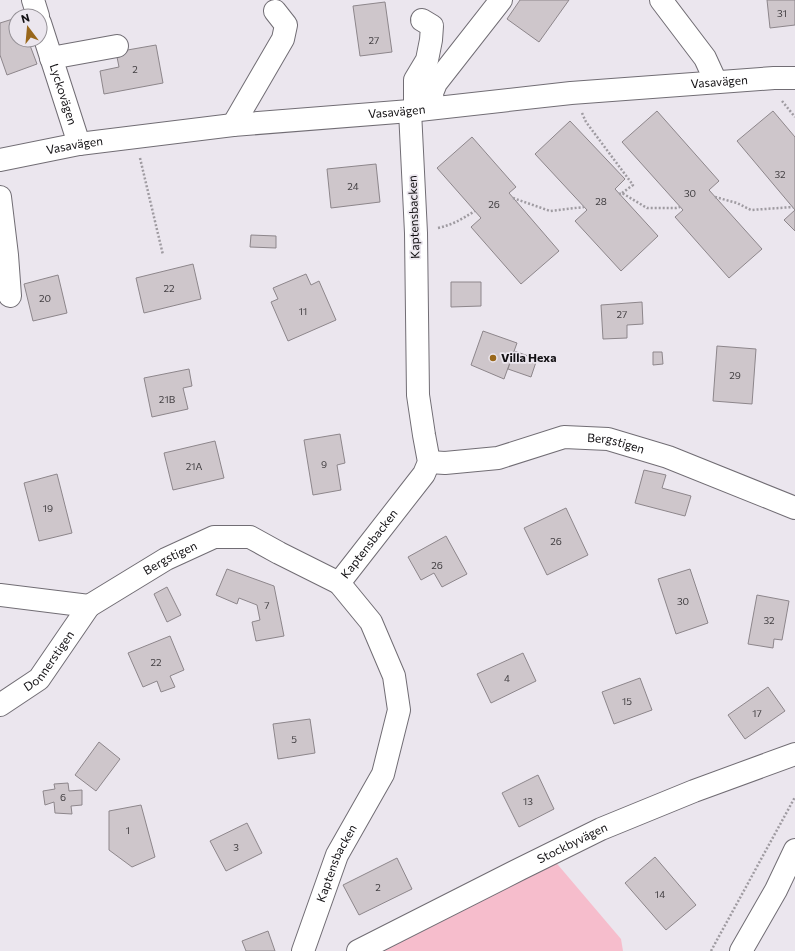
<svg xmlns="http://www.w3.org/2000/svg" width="795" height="951" viewBox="0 0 795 951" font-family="Commissioner,sans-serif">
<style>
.green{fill:#f6bdcc}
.building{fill:#cec6cb;stroke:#8d868b}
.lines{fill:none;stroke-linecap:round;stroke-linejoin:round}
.minor-casing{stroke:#716d74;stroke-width:24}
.path{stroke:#9f9ba1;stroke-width:2.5;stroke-dasharray:2 2;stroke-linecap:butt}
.minor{stroke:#fff;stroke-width:22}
.poi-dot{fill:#99671b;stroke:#ebe6ee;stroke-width:1.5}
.labels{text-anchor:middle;stroke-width:3.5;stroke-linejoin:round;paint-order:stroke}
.number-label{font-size:10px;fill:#413e41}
.street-label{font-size:12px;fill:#121013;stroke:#ebe6ee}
.poi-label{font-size:12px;font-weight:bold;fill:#121013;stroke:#ebe6ee;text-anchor:start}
</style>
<rect width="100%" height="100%" fill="#ebe6ee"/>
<path class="green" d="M 553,859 L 621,939 L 623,951 L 384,951 Z"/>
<g class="building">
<path d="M 520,0 L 569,0 L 539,42 L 507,19 Z"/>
<path d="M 767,0 L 795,0 L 795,25 L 770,28 Z"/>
<path d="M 385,2 L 392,52 L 360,56 L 353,6 Z"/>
<path d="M 16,18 L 16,40 L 28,40 L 37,64 L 7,75 L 0,55 L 0,23 Z"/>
<path d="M 156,45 L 163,83 L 104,94 L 100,71 L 119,67 L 116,52 Z"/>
<path d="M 657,111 L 719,181 L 709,190 L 762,249 L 729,278 L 675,217 L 683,210 L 622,142 Z"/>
<path d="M 773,111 L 795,137 L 795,210 L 737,141 Z"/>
<path d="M 570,121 L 625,179 L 615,189 L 658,236 L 621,271 L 575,221 L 587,210 L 535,154 Z"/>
<path d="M 472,137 L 516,187 L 509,193 L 559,251 L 521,284 L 471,227 L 481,218 L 437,168 Z"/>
<path d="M 376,164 L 380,202 L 331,208 L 327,169 Z"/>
<path d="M 795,210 L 795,231 L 784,220 Z"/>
<path d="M 251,235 L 276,236 L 276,248 L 250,247 Z"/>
<path d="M 193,264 L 201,299 L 144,313 L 136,278 Z"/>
<path d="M 306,274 L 311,285 L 319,281 L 336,320 L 288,341 L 271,302 L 278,299 L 273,288 Z"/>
<path d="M 58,275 L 67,313 L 33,321 L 24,284 Z"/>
<path d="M 451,282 L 481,282 L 481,306 L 451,307 Z"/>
<path d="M 642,302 L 643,324 L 627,325 L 627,338 L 603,339 L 601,305 Z"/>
<path d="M 483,331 L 517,343 L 504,379 L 471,365 Z"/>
<path d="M 717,346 L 756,349 L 752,404 L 713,401 Z"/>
<path d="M 514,351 L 537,359 L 531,377 L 508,369 Z"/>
<path d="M 653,352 L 662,352 L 663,364 L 653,365 Z"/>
<path d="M 189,369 L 192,386 L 183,388 L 188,409 L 152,417 L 144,378 Z"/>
<path d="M 340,434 L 345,463 L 337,465 L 341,490 L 313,495 L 304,440 Z"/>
<path d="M 215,441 L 224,478 L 173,490 L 164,453 Z"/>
<path d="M 644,470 L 666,475 L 662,488 L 691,496 L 685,516 L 635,503 Z"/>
<path d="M 57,474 L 72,533 L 39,541 L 24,483 Z"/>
<path d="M 566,508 L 588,555 L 547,575 L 524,528 Z"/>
<path d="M 446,536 L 467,574 L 442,587 L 434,573 L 421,580 L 408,557 Z"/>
<path d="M 227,569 L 274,586 L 284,636 L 256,641 L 252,622 L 260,620 L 257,605 L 239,598 L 237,604 L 216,595 Z"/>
<path d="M 690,569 L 708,623 L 676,634 L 658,579 Z"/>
<path d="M 167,587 L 181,615 L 167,622 L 154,594 Z"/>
<path d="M 757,595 L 789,601 L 782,640 L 774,639 L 773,648 L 748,644 Z"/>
<path d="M 170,636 L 184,670 L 170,676 L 175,687 L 161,692 L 157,681 L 143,687 L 128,653 Z"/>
<path d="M 523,653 L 536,681 L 491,703 L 477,674 Z"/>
<path d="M 640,678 L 652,710 L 614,724 L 602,692 Z"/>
<path d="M 768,687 L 785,711 L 745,739 L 728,715 Z"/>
<path d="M 310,719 L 315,753 L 278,759 L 273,724 Z"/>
<path d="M 99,742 L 120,759 L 96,791 L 75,775 Z"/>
<path d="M 538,775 L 554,809 L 519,827 L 502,793 Z"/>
<path d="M 68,783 L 69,791 L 82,790 L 82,805 L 71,806 L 72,814 L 55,813 L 54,802 L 45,805 L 43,791 L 55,789 L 54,784 Z"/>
<path d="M 141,805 L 155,857 L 132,867 L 109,850 L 109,811 Z"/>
<path d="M 247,823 L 262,853 L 226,871 L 210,841 Z"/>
<path d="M 655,857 L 696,905 L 666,930 L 625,883 Z"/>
<path d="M 397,858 L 412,889 L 359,915 L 343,885 Z"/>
<path d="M 268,931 L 275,951 L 246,951 L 242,941 Z"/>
</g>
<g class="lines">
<defs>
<g id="minor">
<path d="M 33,0 L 38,16"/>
<path d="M 661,0 L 705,58 L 716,82"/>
<path id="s1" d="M 40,23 L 79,144"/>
<path d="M 51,58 L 117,46"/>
<path d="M 433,108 L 432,93 L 436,83 L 501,0"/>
<path d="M 415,110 L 415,80 L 427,60 L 431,40 L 432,26 L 422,20"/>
<path d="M 233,125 L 283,39 L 286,25 L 275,11"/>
<path id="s2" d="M 0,160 L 79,144 L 233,125 L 410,111 L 571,93 L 774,78 L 795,78"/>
<path d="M 0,197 L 7,255 L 10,296"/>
<path id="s3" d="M 429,462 L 445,463 L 498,458 L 564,437 L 608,439 L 668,457 L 795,508"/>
<path id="s4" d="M 0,595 L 89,606 L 166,559 L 214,537 L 250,537 L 279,553 L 339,583"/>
<path id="s5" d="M 0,705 L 39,679 L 89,606"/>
<path id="s6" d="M 303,951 L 337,855 L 383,774 L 399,710 L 394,676 L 371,622 L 339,583 L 424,474 L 429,462 L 424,435 L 418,395 L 416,233 L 410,111"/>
<path id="s7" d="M 358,951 L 520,869 L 601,829 L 694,791 L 795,754"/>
<path d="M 741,951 L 776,890 L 795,850"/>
</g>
</defs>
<use href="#minor" class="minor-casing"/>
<g class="path">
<path d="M 782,101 L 795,117"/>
<path d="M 582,113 L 586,122 L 633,185 L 622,193"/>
<path d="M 140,158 L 163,255"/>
<path d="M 619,194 L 622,193 L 647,208 L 676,208 L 680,207"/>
<path d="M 715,197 L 737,203 L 751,210 L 793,207"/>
<path d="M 513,198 L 550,211 L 584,207"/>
<path d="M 438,228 C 452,225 462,219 475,211"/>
<path d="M 711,951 L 795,797"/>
</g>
<use href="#minor" class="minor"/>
</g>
<circle class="poi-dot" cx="493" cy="358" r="4"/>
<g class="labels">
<g class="number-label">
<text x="782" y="17">31</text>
<text x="374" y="44">27</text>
<text x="135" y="73">2</text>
<text x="780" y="178">32</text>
<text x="353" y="190">24</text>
<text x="690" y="197">30</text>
<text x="601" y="205">28</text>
<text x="494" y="208">26</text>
<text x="169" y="292">22</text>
<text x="45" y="302">20</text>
<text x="303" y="315">11</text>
<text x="622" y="318">27</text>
<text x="735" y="379">29</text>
<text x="167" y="403">21B</text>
<text x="324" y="468">9</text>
<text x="194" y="470">21A</text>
<text x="48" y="512">19</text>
<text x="556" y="545">26</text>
<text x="437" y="569">26</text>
<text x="683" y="605">30</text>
<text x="267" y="609">7</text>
<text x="769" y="624">32</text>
<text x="156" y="666">22</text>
<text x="507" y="682">4</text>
<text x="627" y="705">15</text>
<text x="757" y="717">17</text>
<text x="294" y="743">5</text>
<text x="63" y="801">6</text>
<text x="528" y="805">13</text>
<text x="128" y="834">1</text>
<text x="236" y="851">3</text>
<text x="378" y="891">2</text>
<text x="660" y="898">14</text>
</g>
<g class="street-label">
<text dy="4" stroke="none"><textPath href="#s2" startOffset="724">Vasavägen</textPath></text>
<text dy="4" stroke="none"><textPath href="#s1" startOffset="75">Lyckovägen</textPath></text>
<text dy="4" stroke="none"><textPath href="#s2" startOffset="400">Vasavägen</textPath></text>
<text dy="4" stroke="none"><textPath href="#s2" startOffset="76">Vasavägen</textPath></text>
<text transform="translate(414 217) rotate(-92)" y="4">Kaptensbacken</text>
<text dy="4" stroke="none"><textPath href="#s3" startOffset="191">Bergstigen</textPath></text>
<text dy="4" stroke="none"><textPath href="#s6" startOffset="454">Kaptensbacken</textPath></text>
<text dy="4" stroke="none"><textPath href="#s4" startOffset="184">Bergstigen</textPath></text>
<text dy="4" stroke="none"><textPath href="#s5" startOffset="67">Donnerstigen</textPath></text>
<text dy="4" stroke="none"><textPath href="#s7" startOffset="240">Stockbyvägen</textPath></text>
<text dy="4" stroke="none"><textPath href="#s6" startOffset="94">Kaptensbacken</textPath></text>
</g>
<g class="poi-label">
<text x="501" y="362">Villa Hexa</text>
</g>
</g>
<g transform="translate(28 28) rotate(344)"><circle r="19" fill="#ebe6ee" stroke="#949096"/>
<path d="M0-3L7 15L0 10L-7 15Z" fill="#99671b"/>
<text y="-6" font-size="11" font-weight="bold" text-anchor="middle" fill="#121013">N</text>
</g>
</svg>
